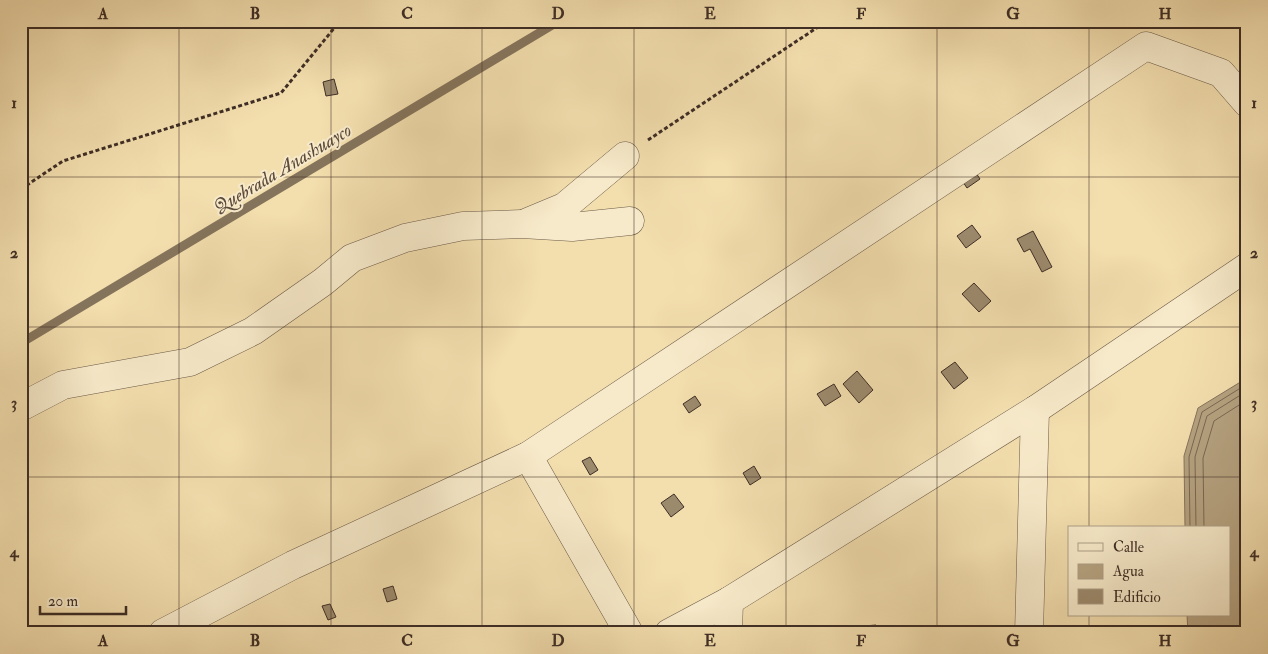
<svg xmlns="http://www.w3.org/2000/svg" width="1268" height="654" viewBox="0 0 1268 654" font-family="'IM FELL Double Pica',serif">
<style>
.water{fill:#b5a280;stroke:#85745c}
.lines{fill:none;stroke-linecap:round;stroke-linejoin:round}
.shore{stroke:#7a6853;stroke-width:1}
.stream{stroke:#85745c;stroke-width:9}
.building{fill:#9c8a6d;stroke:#3e2e26}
.minor-casing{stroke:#6b5a48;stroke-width:29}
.path{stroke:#3e2e26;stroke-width:3;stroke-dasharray:4 2.5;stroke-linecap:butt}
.minor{stroke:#f7eaca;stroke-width:28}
.grid{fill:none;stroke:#3e2e26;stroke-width:1;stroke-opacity:0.55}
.labels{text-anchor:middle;stroke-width:4;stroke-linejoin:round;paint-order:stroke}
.water-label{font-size:19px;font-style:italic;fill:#5c4b3c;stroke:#f7eaca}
.neatline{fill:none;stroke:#3e2e26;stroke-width:2}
.grid-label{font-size:16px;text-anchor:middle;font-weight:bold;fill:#3e2e26}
</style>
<rect width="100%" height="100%" fill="#f3deae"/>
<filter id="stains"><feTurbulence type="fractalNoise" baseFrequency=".004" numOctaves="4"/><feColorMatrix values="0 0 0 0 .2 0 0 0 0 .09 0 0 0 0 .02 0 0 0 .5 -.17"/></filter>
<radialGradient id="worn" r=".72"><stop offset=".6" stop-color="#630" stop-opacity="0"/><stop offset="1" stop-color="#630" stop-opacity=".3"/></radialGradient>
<path class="water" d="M 1247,378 L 1247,633 L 1188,633 L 1187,615 L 1229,615 L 1229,528 L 1185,528 L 1184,456 L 1198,408 Z"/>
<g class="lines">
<g class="shore">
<path d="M 1190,528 L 1189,457 L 1202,412 L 1247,384"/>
<path d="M 1196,528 L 1195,457 L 1207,416 L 1247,391"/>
<path d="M 1204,528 L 1203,458 L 1214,421 L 1247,400"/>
</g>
<path class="stream" d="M 21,343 L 559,21"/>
</g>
<g class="building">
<path d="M 334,79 L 338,94 L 326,96 L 323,82 Z"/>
<path d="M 972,167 L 980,179 L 967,188 L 959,176 Z"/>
<path d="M 972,225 L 981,237 L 966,248 L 957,236 Z"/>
<path d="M 1033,231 L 1052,267 L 1042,272 L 1030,249 L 1024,252 L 1017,239 Z"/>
<path d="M 974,283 L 991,301 L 979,312 L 962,294 Z"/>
<path d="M 955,362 L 968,378 L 954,389 L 941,372 Z"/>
<path d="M 857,371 L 873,390 L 859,403 L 843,384 Z"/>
<path d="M 834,384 L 841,396 L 825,406 L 817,394 Z"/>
<path d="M 695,396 L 701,405 L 689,413 L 683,404 Z"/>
<path d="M 590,457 L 598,470 L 590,475 L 582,461 Z"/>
<path d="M 754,466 L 761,478 L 750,485 L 743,473 Z"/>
<path d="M 674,494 L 684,507 L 671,517 L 661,503 Z"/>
<path d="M 393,586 L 397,599 L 387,602 L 383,589 Z"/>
<path d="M 330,604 L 336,617 L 328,620 L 322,606 Z"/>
<path d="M 876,625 L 876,633 L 864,633 L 864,626 Z"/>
</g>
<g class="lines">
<defs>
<g id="minor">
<path d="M 528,222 L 564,207 L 625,156"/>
<path d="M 21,407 L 63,385 L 190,362 L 253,331 L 323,282 L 352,258 L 405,238 L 463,226 L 522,224 L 572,227 L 630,221"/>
<path d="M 528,456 L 629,633"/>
<path d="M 163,633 L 293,565 L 528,456 L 1146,46 L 1221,73 L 1247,103"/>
<path d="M 669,633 L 729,601 L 1035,410 L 1247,267"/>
<path d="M 728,633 L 729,601"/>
<path d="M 1029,633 L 1035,410"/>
</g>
</defs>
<use href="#minor" class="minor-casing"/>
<g class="path">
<path d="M 648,140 L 827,21"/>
<path d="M 21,189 L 63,161 L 281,93 L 340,21"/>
</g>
<use href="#minor" class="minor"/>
</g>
<path class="grid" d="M 179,21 L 179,633M 331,21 L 331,633M 482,21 L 482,633M 634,21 L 634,633M 786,21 L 786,633M 937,21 L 937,633M 1089,21 L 1089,528M 21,177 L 1247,177M 21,327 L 1247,327M 21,477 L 1247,477M 1089,615 L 1089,633"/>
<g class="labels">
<g class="water-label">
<text transform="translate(282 168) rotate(-31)" y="7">Quebrada Anashuayco</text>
</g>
</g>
<rect width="1268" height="654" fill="none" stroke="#f3deae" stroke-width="55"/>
<rect x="1068" y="526" width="162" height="90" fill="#f7eaca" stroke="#ad9f88"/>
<rect x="1078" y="543" width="25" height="8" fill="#f7eaca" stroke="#ad9f88"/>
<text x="1113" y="552" font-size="15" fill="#3e2e26">Calle</text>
<rect x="1078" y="564" width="25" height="15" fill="#b5a280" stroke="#ad9f88"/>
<text x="1113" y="576" font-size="15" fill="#3e2e26">Agua</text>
<rect x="1078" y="589" width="25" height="15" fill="#9c8a6d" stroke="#ad9f88"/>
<text x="1113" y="602" font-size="15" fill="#3e2e26">Edificio</text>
<path d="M40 606v8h86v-8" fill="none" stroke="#3e2e26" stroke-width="2.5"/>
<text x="48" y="606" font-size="15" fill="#3e2e26" stroke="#f7eaca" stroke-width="4" paint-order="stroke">20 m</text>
<rect x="28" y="28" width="1212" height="598" class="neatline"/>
<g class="grid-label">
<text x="103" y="19">A</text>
<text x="255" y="19">B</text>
<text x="407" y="19">C</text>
<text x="558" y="19">D</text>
<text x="710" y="19">E</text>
<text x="861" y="19">F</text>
<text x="1013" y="19">G</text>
<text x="1165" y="19">H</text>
<text x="14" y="108">1</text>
<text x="1254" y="108">1</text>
<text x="14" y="258">2</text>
<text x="1254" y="258">2</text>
<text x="14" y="408">3</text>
<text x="1254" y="408">3</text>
<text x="14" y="557">4</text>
<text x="1254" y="557">4</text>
<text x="103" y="646">A</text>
<text x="255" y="646">B</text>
<text x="407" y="646">C</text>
<text x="558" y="646">D</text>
<text x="710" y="646">E</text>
<text x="861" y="646">F</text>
<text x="1013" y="646">G</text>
<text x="1165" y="646">H</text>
</g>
<rect width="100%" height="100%" filter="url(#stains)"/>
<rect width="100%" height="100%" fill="url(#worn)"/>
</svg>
